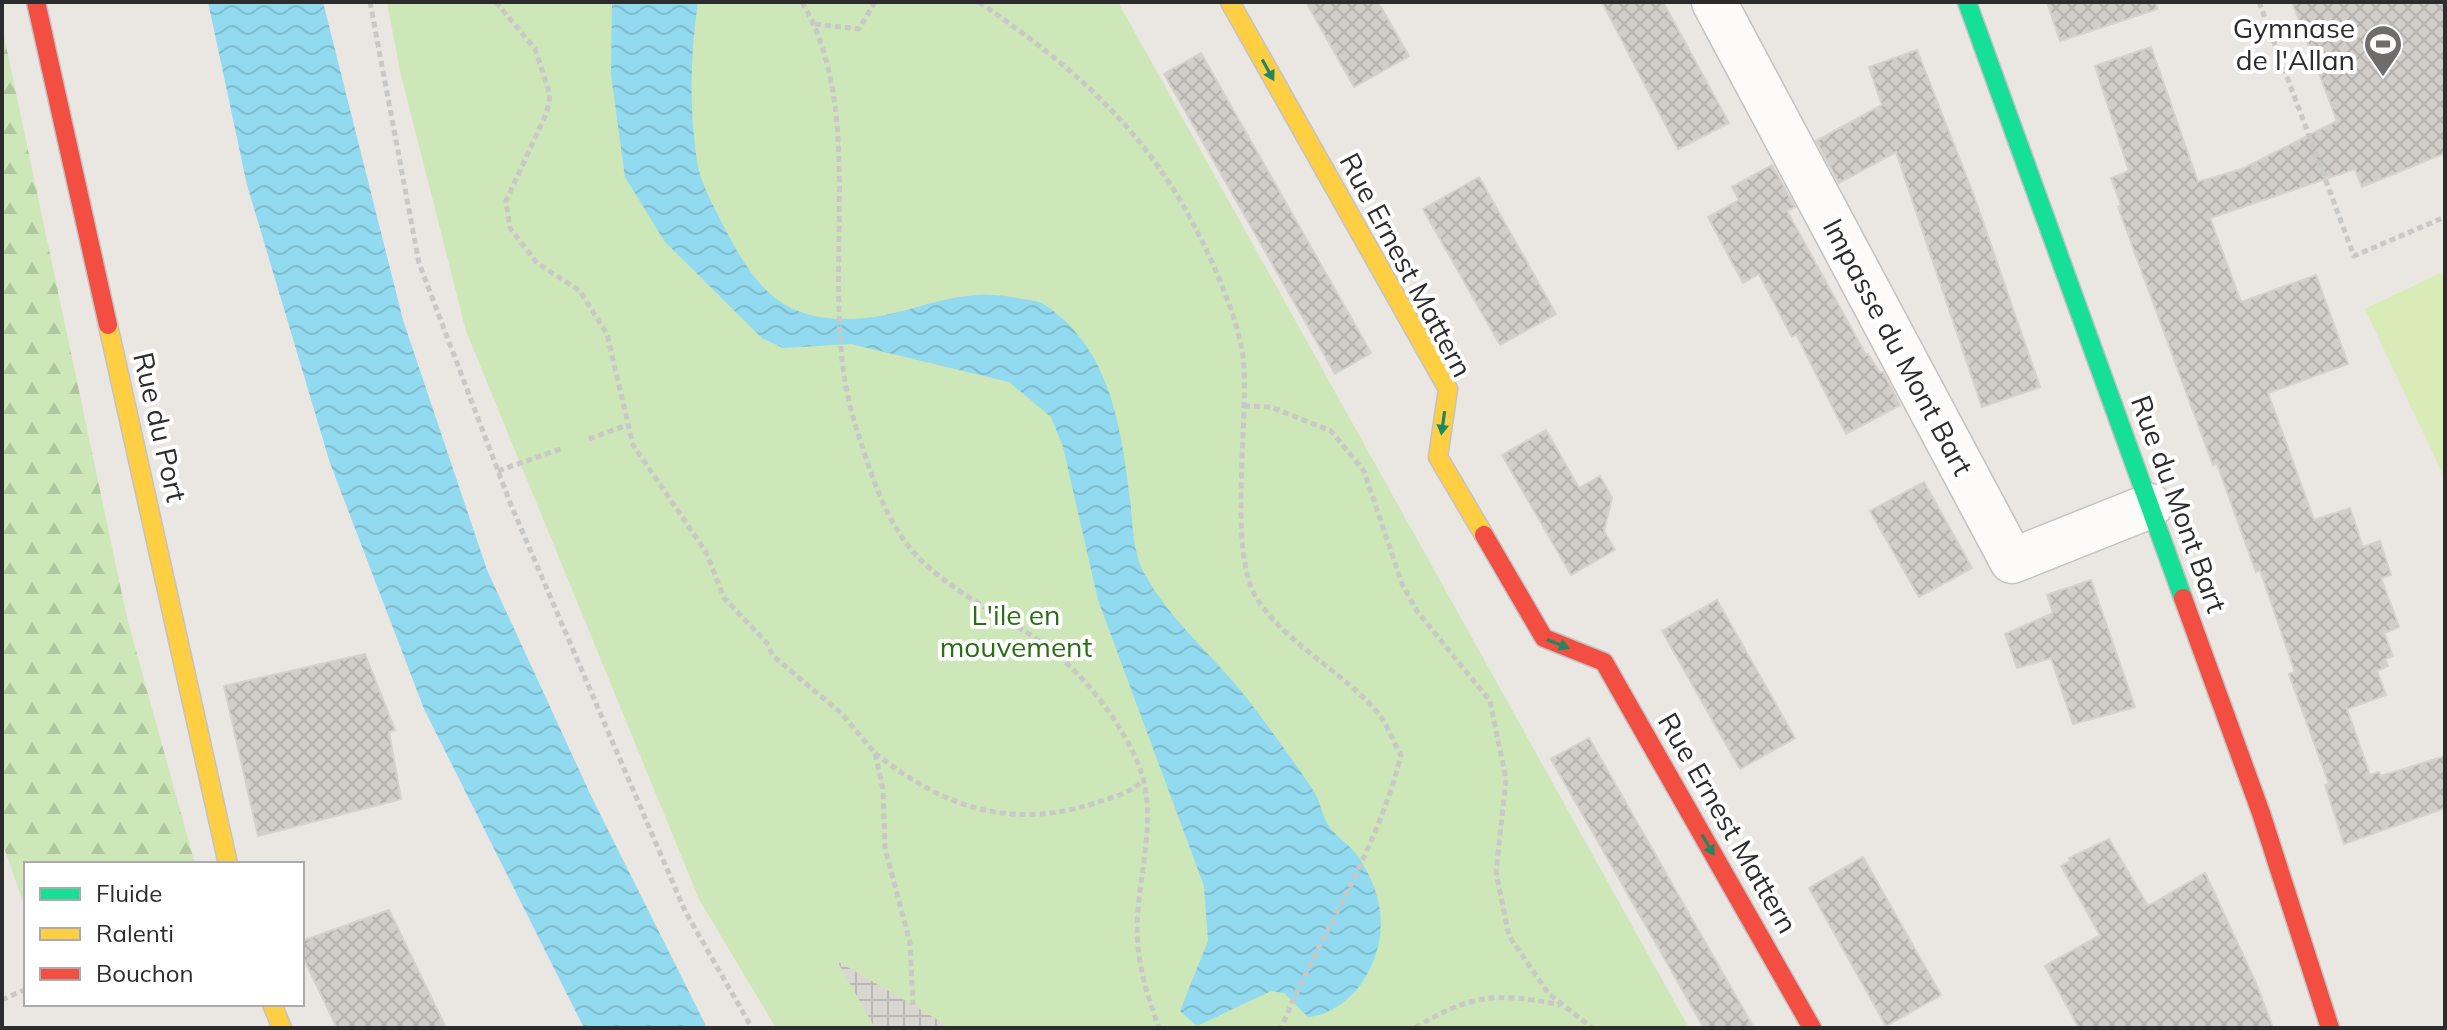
<svg xmlns="http://www.w3.org/2000/svg" width="2447" height="1030" viewBox="0 0 2447 1030" font-family="Mulish,sans-serif">
<style>
.forest{fill:url(#forest-firs)}
.park{fill:#cde7b8}
.pitch{fill:#d9ebb6}
.plaza{fill:url(#plaza-grid)}
.water{fill:url(#water-waves)}
.building{fill:url(#building-cross-hatch);stroke:#d5d2cd;stroke-width:2}
.lines{fill:none;stroke-linecap:round;stroke-linejoin:round}
.street-casing{stroke:#c3c2c2;stroke-width:47}
.fast-casing{stroke:#c3c2c2;stroke-width:21}
.slow-casing{stroke:#c3c2c2;stroke-width:21}
.jam-casing{stroke:#c3c2c2;stroke-width:21}
.path{stroke:#c8c8c7;stroke-width:5;stroke-dasharray:6 4;stroke-linecap:butt}
.street{stroke:#fcfbfa;stroke-width:44}
.fast{stroke:#16e098;stroke-width:18}
.slow{stroke:#ffcf43;stroke-width:18}
.jam{stroke:#f24e42;stroke-width:18}
.oneway{fill:#218662}
.labels{text-anchor:middle;stroke-width:8;stroke-linejoin:round;paint-order:stroke}
.poi-label{font-size:28px;fill:#2c2c2c;stroke:#fff;text-anchor:end}
.street-label{font-size:28px;fill:#2c2c2c;stroke:#fff}
.park-label{font-size:28px;fill:#2b6e16;stroke:#fff}
</style>
<defs>
<pattern id="forest-firs" width="22" height="20" patternUnits="userSpaceOnUse" patternTransform="scale(2)"><rect width="22" height="20" fill="#cde7b8"/><path d="M5 1l3.5 6h-7zM16 11l3.5 6h-7z" fill="#b0c69e"/></pattern>
<pattern id="plaza-grid" width="8" height="8" patternUnits="userSpaceOnUse" patternTransform="scale(2)"><rect width="8" height="8" fill="#dad6d1"/><path d="M0 4h8M4 0v8" fill="none" stroke="#bbb8b4"/></pattern>
<pattern id="water-waves" width="16" height="10" patternUnits="userSpaceOnUse" patternTransform="scale(2)"><rect width="16" height="10" fill="#91daef"/><path d="M0 5q4-4 8 0t8 0" fill="none" stroke="#7dbbcd"/></pattern>
<pattern id="building-cross-hatch" width="8" height="8" patternUnits="userSpaceOnUse" patternTransform="scale(2)"><rect width="8" height="8" fill="#d1ceca"/><path d="M0 0l8 8M0 8l8-8" fill="none" stroke="#b4b1ae"/></pattern>
</defs>
<rect width="100%" height="100%" fill="#eae6e1"/>
<path class="forest" d="M 2,27 L 127,618 L 195,864 L 26,864 L 26,910 L 2,842 Z"/>
<path class="park" d="M 387,2 L 1118,2 L 1689,1028 L 776,1028 L 699,899 L 466,331 L 400,71 Z"/>
<path class="pitch" d="M 2445,271 L 2445,479 L 2365,309 Z"/>
<path class="plaza" d="M 837,961 L 913,1005 L 951,1028 L 875,1028 Z"/>
<g class="water">
<path d="M 208,2 L 323,2 L 403,320 L 487,570 L 592,798 L 707,1028 L 584,1028 L 424,709 L 330,463 L 247,185 Z"/>
<path d="M 612,2 L 698,2 C 690,55 689,109 697,162 C 701,184 712,203 722,223 C 751,279 775,319 845,319 C 908,320 949,284 1017,298 C 1026,300 1038,300 1045,305 C 1111,349 1121,428 1130,499 C 1133,523 1132,548 1143,571 C 1170,622 1215,656 1249,701 C 1271,730 1293,760 1313,790 C 1321,802 1322,818 1331,829 C 1339,839 1350,845 1357,855 C 1384,894 1390,936 1365,978 C 1353,998 1331,1015 1308,1017 L 1284,993 L 1271,991 L 1197,1026 L 1180,1011 L 1208,941 L 1204,886 L 1098,600 L 1063,447 L 1051,417 L 1009,382 L 851,344 L 783,348 L 762,338 L 665,242 L 625,177 L 611,75 Z"/>
</g>
<g class="building">
<path d="M 1306,2 L 1378,2 L 1409,56 L 1354,87 Z"/>
<path d="M 1602,2 L 1663,2 L 1729,123 L 1678,149 Z"/>
<path d="M 2047,2 L 2156,2 L 2157,9 L 2060,41 Z"/>
<path d="M 2292,2 L 2445,2 L 2445,153 L 2362,187 L 2355,169 L 2210,218 L 2241,302 L 2316,275 L 2348,364 L 2268,393 L 2314,520 L 2350,508 L 2363,547 L 2380,541 L 2391,575 L 2381,578 L 2399,627 L 2384,633 L 2393,656 L 2385,659 L 2388,666 L 2377,671 L 2386,695 L 2347,709 L 2370,775 L 2379,772 L 2381,776 L 2445,756 L 2445,808 L 2344,844 L 2325,785 L 2329,784 L 2289,674 L 2295,672 L 2260,570 L 2256,572 L 2217,464 L 2213,465 L 2118,207 L 2121,205 L 2111,178 L 2129,171 L 2095,66 L 2151,47 L 2198,182 L 2242,169 L 2337,121 Z"/>
<path d="M 1917,50 L 1974,196 L 2040,387 L 1982,407 L 1896,152 L 1839,183 L 1816,141 L 1882,105 L 1869,67 Z"/>
<path d="M 1201,53 L 1371,353 L 1335,374 L 1164,74 Z"/>
<path d="M 1772,165 L 1795,207 L 1787,211 L 1866,355 L 1868,354 L 1880,373 L 1883,372 L 1900,405 L 1846,434 L 1796,334 L 1792,337 L 1759,274 L 1743,283 L 1708,217 L 1739,200 L 1732,187 Z"/>
<path d="M 1479,177 L 1556,314 L 1500,345 L 1423,209 Z"/>
<path d="M 1546,430 L 1579,488 L 1600,476 L 1612,498 L 1604,531 L 1615,550 L 1571,575 L 1502,455 Z"/>
<path d="M 1924,482 L 1972,568 L 1919,597 L 1870,511 Z"/>
<path d="M 2091,580 L 2135,707 L 2073,724 L 2051,658 L 2017,668 L 2005,634 L 2053,613 L 2047,595 Z"/>
<path d="M 1717,600 L 1795,738 L 1740,769 L 1662,631 Z"/>
<path d="M 365,654 L 395,730 L 389,732 L 401,799 L 258,836 L 224,686 Z"/>
<path d="M 1589,738 L 1754,1028 L 1704,1028 L 1551,759 Z"/>
<path d="M 2109,839 L 2148,906 L 2205,873 L 2256,983 L 2273,1028 L 2079,1028 L 2045,966 L 2100,935 L 2061,866 L 2070,861 L 2069,858 Z"/>
<path d="M 1863,857 L 1941,995 L 1886,1026 L 1809,888 Z"/>
<path d="M 389,910 L 446,1028 L 337,1028 L 302,955 L 302,941 Z"/>
</g>
<g class="lines">
<defs>
<path id="street" d="M 1714,2 L 2012,561 L 2150,506"/>
<path id="fast" d="M 1967,2 L 2183,598"/>
<g id="slow">
<path d="M 1230,2 L 1448,389 L 1438,457 L 1484,535"/>
<path d="M 108,325 L 228,864"/>
<path d="M 272,1004 L 282,1028"/>
</g>
<g id="jam">
<path d="M 36,2 L 108,325"/>
<path d="M 1484,535 L 1544,638 L 1604,662 L 1812,1028"/>
<path d="M 2183,598 L 2261,813 L 2330,1028"/>
</g>
</defs>
<use href="#street" class="street-casing"/>
<use href="#fast" class="fast-casing"/>
<use href="#slow" class="slow-casing"/>
<use href="#jam" class="jam-casing"/>
<g class="path">
<path d="M 370,2 L 419,263 L 511,505 L 685,911 L 752,1028"/>
<path d="M 496,2 L 535,49 L 550,95 L 547,112 L 506,201 L 510,228 L 537,263 L 580,291 L 607,334 L 633,445 L 706,552 L 724,598 L 767,643 L 773,656 L 841,713 L 875,753 L 883,789 L 885,848 L 910,943 L 913,1005"/>
<path d="M 802,2 C 872,120 814,293 855,424 C 870,471 886,528 924,563 C 956,593 993,611 1029,634 C 1074,662 1116,713 1137,761 C 1163,821 1132,884 1138,946 C 1140,973 1150,1003 1159,1028"/>
<path d="M 979,2 C 1089,78 1161,144 1215,269 C 1228,300 1242,334 1244,367 C 1247,428 1232,531 1250,584 C 1267,634 1351,675 1381,717 C 1389,729 1394,743 1401,755 C 1377,853 1319,936 1281,1028"/>
<path d="M 2259,2 L 2354,256 L 2445,217"/>
<path d="M 815,24 L 859,29 L 875,2"/>
<path d="M 1244,406 L 1271,407 L 1331,431 L 1364,471 L 1402,584 L 1417,611 L 1490,701 L 1506,779 L 1496,872 L 1509,936 L 1548,993 L 1592,1028"/>
<path d="M 589,439 L 627,425"/>
<path d="M 498,471 L 563,448"/>
<path d="M 875,753 C 944,808 1012,831 1098,802 C 1112,798 1132,792 1142,781"/>
<path d="M 2,1000 L 26,989"/>
<path d="M 1415,1028 C 1470,994 1498,992 1560,1005"/>
</g>
<use href="#street" class="street"/>
<use href="#fast" class="fast"/>
<use href="#slow" class="slow"/>
<use href="#jam" class="jam"/>
</g>
<defs><path id="oneway-solid" d="M-6-.8H1V-3.2L6.5 0L1 3.2V.8H-6Z" transform="scale(2)"/></defs>
<g class="oneway">
<use href="#oneway-solid" transform="translate(1268 70) rotate(61)"/>
<use href="#oneway-solid" transform="translate(1443 423) rotate(98)"/>
<use href="#oneway-solid" transform="translate(1558 644) rotate(22)"/>
<use href="#oneway-solid" transform="translate(1708 845) rotate(60)"/>
</g>
<defs>
<symbol id="stadium-pin" viewBox="-11 -11 22 30"><path d="M0 17L-7.5 6A9.5 9.5 0 1 1 7.5 6Z" fill="#6e6d6b" stroke="#fff"/><path d="M0-5a6.5 5 0 1 0 0 10a6.5 5 0 1 0 0-10ZM-3.5-1.8h7v3.6h-7Z" fill="#fff"/></symbol>
</defs>
<g fill-rule="evenodd">
<use href="#stadium-pin" x="2361" y="22" width="44" height="60"/>
</g>
<g class="labels">
<g class="poi-label">
<text x="2355" y="38">Gymnase<tspan x="2355" dy="32">de l'Allan</tspan></text>
</g>
<g class="street-label">
<text transform="translate(1406 265) rotate(62)" y="10">Rue Ernest Mattern</text>
<text transform="translate(1898 347) rotate(62)" y="10">Impasse du Mont Bart</text>
<text transform="translate(160 427) rotate(77)" y="10">Rue du Port</text>
<text transform="translate(2179 504) rotate(70)" y="10">Rue du Mont Bart</text>
<text transform="translate(1728 823) rotate(60)" y="10">Rue Ernest Mattern</text>
</g>
<g class="park-label">
<text x="1016" y="625">L'ile en<tspan x="1016" dy="32">mouvement</tspan></text>
</g>
</g>
<rect width="2447" height="1030" fill="none" stroke="#2c2c2c" stroke-width="8"/>
<rect x="24" y="862" width="280" height="144" fill="#ffffff" stroke="#ababab" stroke-width="2"/>
<rect x="40" y="888" width="40" height="12" fill="#16e098" stroke="#ababab" stroke-width="2"/>
<text x="96" y="902" font-size="24" fill="#2c2c2c">Fluide</text>
<rect x="40" y="928" width="40" height="12" fill="#ffcf43" stroke="#ababab" stroke-width="2"/>
<text x="96" y="942" font-size="24" fill="#2c2c2c">Ralenti</text>
<rect x="40" y="968" width="40" height="12" fill="#f24e42" stroke="#ababab" stroke-width="2"/>
<text x="96" y="982" font-size="24" fill="#2c2c2c">Bouchon</text>
</svg>
